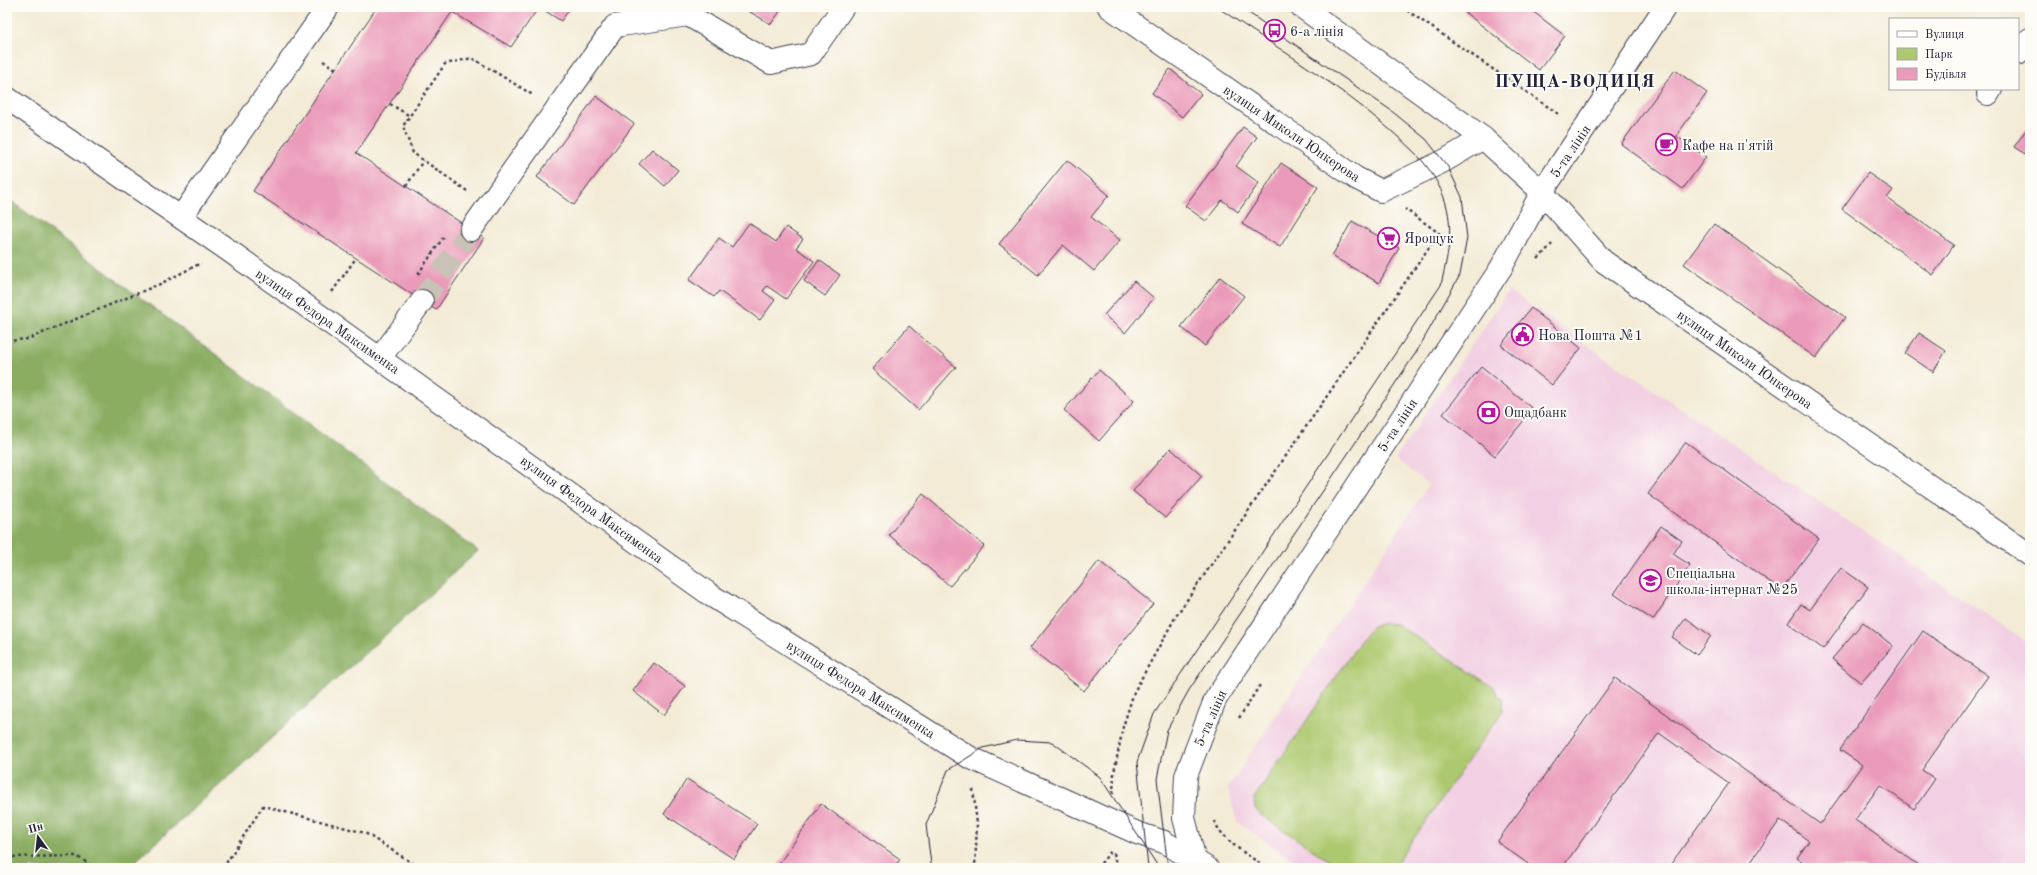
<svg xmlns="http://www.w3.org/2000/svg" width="2037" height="875" viewBox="0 0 2037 875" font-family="'Old Standard TT',serif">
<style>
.built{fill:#f2cfe2}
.green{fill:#adc970;stroke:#687656}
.forest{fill:#8aad62;stroke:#56684e}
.building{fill:#eb9bba}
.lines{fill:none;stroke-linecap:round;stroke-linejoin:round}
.minor-tunnel{stroke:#c9c3b7;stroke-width:22;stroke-dasharray:22 11;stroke-linecap:butt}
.minor-casing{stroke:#414052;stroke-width:24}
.path{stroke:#414052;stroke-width:2.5;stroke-dasharray:3 3;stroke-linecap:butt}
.minor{stroke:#fff;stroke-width:22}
.tram{stroke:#22223b;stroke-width:1}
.labels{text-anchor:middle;stroke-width:4;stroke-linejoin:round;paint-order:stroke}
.poi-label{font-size:14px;fill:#22223b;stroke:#fdfcf7;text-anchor:start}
.street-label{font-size:14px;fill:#22223b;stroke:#fdfcf7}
.district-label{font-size:18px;font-weight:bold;letter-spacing:1px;fill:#22223b;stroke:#fdfcf7}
</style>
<rect width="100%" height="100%" fill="#fdfcf7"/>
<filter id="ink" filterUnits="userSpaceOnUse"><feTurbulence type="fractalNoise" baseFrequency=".025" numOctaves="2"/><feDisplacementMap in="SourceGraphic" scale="8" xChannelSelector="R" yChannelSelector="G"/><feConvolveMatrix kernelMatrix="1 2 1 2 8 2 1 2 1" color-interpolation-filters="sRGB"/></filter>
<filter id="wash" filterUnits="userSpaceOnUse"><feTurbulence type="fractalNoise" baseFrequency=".012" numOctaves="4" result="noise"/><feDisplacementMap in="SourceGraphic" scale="16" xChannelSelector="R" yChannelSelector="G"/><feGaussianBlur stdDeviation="0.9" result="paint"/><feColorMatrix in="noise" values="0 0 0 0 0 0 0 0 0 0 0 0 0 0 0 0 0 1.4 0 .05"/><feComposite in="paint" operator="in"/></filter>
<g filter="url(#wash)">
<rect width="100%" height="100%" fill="#f3ebd6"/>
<path class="built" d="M 1509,290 L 1603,356 L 2030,644 L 2030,868 L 1305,868 L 1237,822 L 1228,788 L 1429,484 L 1395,459 Z"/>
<path class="green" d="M 1384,623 L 1396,624 L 1493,687 L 1503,701 L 1502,712 L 1393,868 L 1340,868 L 1261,815 L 1255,808 L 1254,798 L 1361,640 L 1373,626 Z"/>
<path class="forest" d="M 7,198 L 478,551 L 128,868 L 7,868 Z"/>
<g id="blocks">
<g class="building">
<path d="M 377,7 L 539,7 L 511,47 L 452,12 L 356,153 L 484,238 L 436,310 L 253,191 Z"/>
<path d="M 539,7 L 571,7 L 561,21 Z"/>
<path d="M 741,7 L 783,7 L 771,24 Z"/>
<path d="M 1467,7 L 1527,7 L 1565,36 L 1539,70 L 1463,11 Z"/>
<path d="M 1170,69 L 1201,94 L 1182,117 L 1152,93 Z"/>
<path d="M 1675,70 L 1707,93 L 1676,136 L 1706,157 L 1683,189 L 1621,144 Z"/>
<path d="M 596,96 L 634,124 L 574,205 L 537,177 Z"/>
<path d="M 2030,124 L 2030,157 L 2014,147 Z"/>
<path d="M 1243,127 L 1257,137 L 1236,166 L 1259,183 L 1238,212 L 1222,200 L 1206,221 L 1185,206 Z"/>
<path d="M 652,149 L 678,170 L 665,186 L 639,164 Z"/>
<path d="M 1067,160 L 1109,195 L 1091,217 L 1120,240 L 1094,271 L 1063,245 L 1038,275 L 999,244 Z"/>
<path d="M 1281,163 L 1318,187 L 1280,247 L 1242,224 Z"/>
<path d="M 1868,173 L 1893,190 L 1887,198 L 1954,245 L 1933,275 L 1842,209 Z"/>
<path d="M 1352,221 L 1399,248 L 1379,283 L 1332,256 Z"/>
<path d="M 749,223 L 776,242 L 786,227 L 803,239 L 796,248 L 814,261 L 786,299 L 767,286 L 763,291 L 775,300 L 760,320 L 719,291 L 714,297 L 689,280 L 719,238 L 732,247 Z"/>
<path d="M 1714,224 L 1845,317 L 1816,358 L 1684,264 Z"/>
<path d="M 819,260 L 840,275 L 825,296 L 804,281 Z"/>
<path d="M 1220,277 L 1244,296 L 1205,346 L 1181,327 Z"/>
<path d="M 1134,281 L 1154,298 L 1125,333 L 1104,315 Z"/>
<path d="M 1531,308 L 1581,348 L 1552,385 L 1501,345 Z"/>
<path d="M 909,326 L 956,367 L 918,410 L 872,369 Z"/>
<path d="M 1919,333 L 1946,351 L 1933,372 L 1905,353 Z"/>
<path d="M 1481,367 L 1533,409 L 1495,456 L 1443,414 Z"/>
<path d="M 1099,370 L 1134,401 L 1099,441 L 1064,410 Z"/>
<path d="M 1686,442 L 1819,539 L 1781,590 L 1648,494 Z"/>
<path d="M 1170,448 L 1202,476 L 1165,518 L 1133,491 Z"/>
<path d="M 923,494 L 984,546 L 950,586 L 889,535 Z"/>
<path d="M 1661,526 L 1682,541 L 1673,554 L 1690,565 L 1653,620 L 1614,594 Z"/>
<path d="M 1099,561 L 1153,604 L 1084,691 L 1030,648 Z"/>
<path d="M 1841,568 L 1868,587 L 1823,649 L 1788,623 L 1801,604 L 1810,610 Z"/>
<path d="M 1686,618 L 1711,636 L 1697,655 L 1672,637 Z"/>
<path d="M 1863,622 L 1893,646 L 1861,683 L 1832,659 Z"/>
<path d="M 1923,631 L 1988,676 L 1922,770 L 1935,779 L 1914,809 L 1880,785 L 1855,820 L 1923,868 L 1811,868 L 1797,858 L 1809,841 L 1780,820 L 1746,868 L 1668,868 L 1729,783 L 1659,733 L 1562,868 L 1534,868 L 1497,842 L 1615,678 L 1820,824 L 1862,765 L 1840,750 Z"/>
<path d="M 654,663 L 685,686 L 664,715 L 633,691 Z"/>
<path d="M 687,779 L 757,824 L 734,859 L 664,814 Z"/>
<path d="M 821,804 L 900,859 L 894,868 L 776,868 Z"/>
</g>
</g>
</g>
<g filter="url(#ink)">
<use href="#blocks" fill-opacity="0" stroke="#414052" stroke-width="1"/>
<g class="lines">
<path class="minor-tunnel" d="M 422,301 L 471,230"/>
<defs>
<g id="minor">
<path d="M 1109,7 L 1356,178 L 1381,191 L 1444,161 L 1483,138"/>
<path d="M 1302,7 L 1483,138 L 1542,192 L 1603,261 L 2030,555"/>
<path d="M 2018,54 L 2030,39"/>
<path d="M 1988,94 L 1991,89"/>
<path d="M 7,98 L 228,250 L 712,596 L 969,757 L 1137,833 L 1164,842 L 1207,868"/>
<path d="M 181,217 L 328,7"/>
<path d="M 471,230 L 615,26 L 688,15 L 771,63 L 811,54 L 843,7"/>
<path d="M 380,358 L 422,301"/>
<path d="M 1195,860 L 1184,818 L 1186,776 L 1215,700 L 1501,268 L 1542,192 L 1665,7"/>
</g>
</defs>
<use href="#minor" class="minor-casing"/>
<g class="path">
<path d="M 1402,7 L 1560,115"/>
<path d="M 323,61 L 336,69"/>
<path d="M 390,104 L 410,116"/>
<path d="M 406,186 L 423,161"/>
<path d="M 467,191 L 413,153 L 403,126 L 445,64 L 472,58 L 533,95"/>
<path d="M 1538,259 L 1552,244"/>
<path d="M 418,274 L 445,235"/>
<path d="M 332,292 L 356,258"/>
<path d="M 7,341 L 28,339 L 160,284 L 201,263"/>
<path d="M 1239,718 L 1260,685"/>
<path d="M 973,789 L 977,824 L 975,868"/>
<path d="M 1113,794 L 1114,773 L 1123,727 L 1134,692 L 1176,616 L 1439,233 L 1405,209"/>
<path d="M 1214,821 C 1224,842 1248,855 1267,868"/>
<path d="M 1114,853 L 1116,868"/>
<path d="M 7,857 L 76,856 L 96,868"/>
<path d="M 7,864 L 10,868"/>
<path d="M 223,868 L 263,806 L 365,833 L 420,868"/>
<path d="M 1097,868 L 1112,850"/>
</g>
<use href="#minor" class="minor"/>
<g class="tram">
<path d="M 933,868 L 931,864 L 926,825 L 948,770 L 983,748 L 1017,740 L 1052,742 L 1100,777 L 1159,868"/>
<path d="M 1148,868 L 1137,762 L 1154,714 L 1441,285 C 1447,258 1454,232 1446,204 C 1441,185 1427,164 1413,151 C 1355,94 1283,52 1217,7"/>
<path d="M 1168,868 L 1157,779 L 1167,730 L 1189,690 L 1417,351 L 1460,275 L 1467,238 L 1462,197 L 1448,167 L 1426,139 L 1389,109 L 1240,7"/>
</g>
</g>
</g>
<defs>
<symbol id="bus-ring" viewBox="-11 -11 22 22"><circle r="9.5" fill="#fdfcf7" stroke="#b5179e" stroke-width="1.5"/><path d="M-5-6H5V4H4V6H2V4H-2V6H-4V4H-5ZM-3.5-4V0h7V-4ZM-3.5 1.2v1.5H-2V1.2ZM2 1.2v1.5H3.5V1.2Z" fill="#b5179e"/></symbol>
<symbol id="cafe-ring" viewBox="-11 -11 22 22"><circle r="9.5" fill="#fdfcf7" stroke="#b5179e" stroke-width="1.5"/><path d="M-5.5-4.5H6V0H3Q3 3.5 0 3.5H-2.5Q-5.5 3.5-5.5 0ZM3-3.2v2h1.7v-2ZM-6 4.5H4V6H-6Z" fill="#b5179e"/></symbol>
<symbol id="supermarket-ring" viewBox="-11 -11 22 22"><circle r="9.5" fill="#fdfcf7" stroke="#b5179e" stroke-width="1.5"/><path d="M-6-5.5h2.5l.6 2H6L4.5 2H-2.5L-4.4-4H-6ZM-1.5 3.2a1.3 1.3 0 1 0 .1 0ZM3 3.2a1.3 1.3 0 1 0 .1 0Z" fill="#b5179e"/></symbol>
<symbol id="civic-ring" viewBox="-11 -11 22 22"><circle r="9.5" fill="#fdfcf7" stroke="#b5179e" stroke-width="1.5"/><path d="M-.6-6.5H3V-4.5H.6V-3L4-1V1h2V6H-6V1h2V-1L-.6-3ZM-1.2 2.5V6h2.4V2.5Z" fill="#b5179e"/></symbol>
<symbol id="bank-ring" viewBox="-11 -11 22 22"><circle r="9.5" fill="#fdfcf7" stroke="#b5179e" stroke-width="1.5"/><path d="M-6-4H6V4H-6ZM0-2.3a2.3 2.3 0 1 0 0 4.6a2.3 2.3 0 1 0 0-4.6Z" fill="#b5179e"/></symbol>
<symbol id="school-ring" viewBox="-11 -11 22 22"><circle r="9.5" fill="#fdfcf7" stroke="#b5179e" stroke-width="1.5"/><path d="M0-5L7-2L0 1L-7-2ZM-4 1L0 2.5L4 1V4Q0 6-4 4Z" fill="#b5179e"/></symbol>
</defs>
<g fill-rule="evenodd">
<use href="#bus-ring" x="1262" y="18" width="25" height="25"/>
<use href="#cafe-ring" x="1654" y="132" width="25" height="25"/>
<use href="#supermarket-ring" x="1376" y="226" width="25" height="25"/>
<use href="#civic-ring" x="1510" y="322" width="25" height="25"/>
<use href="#bank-ring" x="1476" y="400" width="25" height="25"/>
<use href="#school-ring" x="1638" y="568" width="25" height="25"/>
</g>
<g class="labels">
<g class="poi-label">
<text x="1290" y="36">6-а лінія</text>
<text x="1682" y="150">Кафе на п'ятій</text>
<text x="1404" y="243">Ярощук</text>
<text x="1538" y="340">Нова Пошта №1</text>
<text x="1504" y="417">Ощадбанк</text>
<text x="1666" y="578">Спеціальна<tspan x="1666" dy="16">школа-інтернат №25</tspan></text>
</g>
<g class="street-label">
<text transform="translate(1292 133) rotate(34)" y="5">вулиця Миколи Юнкерова</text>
<text transform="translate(1570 151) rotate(-56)" y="5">5-та лінія</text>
<text transform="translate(328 321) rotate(35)" y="5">вулиця Федора Максименка</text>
<text transform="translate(1745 359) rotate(35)" y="5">вулиця Миколи Юнкерова</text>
<text transform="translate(1397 425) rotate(-57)" y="5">5-та лінія</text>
<text transform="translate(592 509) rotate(36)" y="5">вулиця Федора Максименка</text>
<text transform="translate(861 689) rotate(32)" y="5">вулиця Федора Максименка</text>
<text transform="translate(1210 718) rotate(-66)" y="5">5-та лінія</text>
</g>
<g class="district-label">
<text x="1575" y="87">ПУЩА-ВОДИЦЯ</text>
</g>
</g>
<rect width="2037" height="875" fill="none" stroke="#fdfcf7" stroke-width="24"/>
<rect x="1889" y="18" width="130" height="72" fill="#fdfcf7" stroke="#a5a5ac"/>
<rect x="1897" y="31" width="20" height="6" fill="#ffffff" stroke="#a5a5ac"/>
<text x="1925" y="38" font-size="12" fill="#22223b">Вулиця</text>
<rect x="1897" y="48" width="20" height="12" fill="#adc970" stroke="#a5a5ac"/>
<text x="1925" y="58" font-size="12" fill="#22223b">Парк</text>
<rect x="1897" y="68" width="20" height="12" fill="#eb9bba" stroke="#a5a5ac"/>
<text x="1925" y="78" font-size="12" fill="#22223b">Будівля</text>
<g transform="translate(38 837) rotate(345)" stroke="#fdfcf7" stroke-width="3" paint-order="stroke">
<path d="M0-3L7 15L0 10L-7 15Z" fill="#22223b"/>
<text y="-6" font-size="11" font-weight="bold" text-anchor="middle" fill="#22223b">Пн</text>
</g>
</svg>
